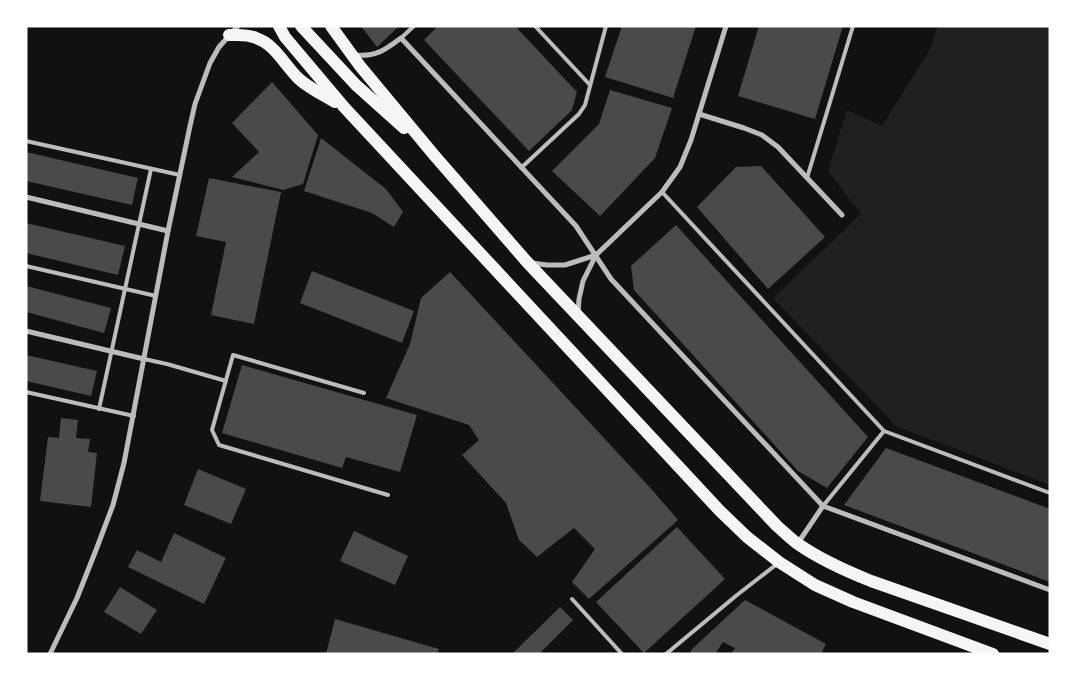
<svg xmlns="http://www.w3.org/2000/svg" width="1076" height="680" viewBox="0 0 1076 680" font-family="'Sofia Sans Condensed',sans-serif">
<style>
.green{fill:#202020}
.building{fill:#4a4a4a}
.lines{fill:none;stroke-linecap:round;stroke-linejoin:round}
.service{stroke:#bcbcbc;stroke-width:4}
.minor{stroke:#bcbcbc;stroke-width:5}
.primary{stroke:#f5f5f5;stroke-width:12}
</style>
<rect width="100%" height="100%" fill="#111"/>
<path class="green" d="M 938,26 L 1050,26 L 1050,485 L 896,426 L 773,298 L 861,214 L 828,171 L 847,110 L 882,126 L 930,49 Z"/>
<g class="building">
<path d="M 361,26 L 399,26 L 377,47 Z"/>
<path d="M 438,26 L 515,26 L 577,92 L 572,110 L 529,151 L 424,40 Z"/>
<path d="M 622,26 L 696,26 L 673,98 L 605,77 Z"/>
<path d="M 759,26 L 843,26 L 815,119 L 738,96 Z"/>
<path d="M 272,82 L 318,135 L 303,184 L 283,190 L 232,177 L 259,152 L 232,123 Z"/>
<path d="M 610,90 L 672,108 L 655,158 L 600,216 L 552,171 L 599,124 Z"/>
<path d="M 321,138 L 386,189 L 403,212 L 394,227 L 372,213 L 304,191 Z"/>
<path d="M 26,152 L 138,178 L 132,205 L 26,181 Z"/>
<path d="M 761,166 L 825,237 L 768,289 L 697,207 L 736,167 Z"/>
<path d="M 209,178 L 281,192 L 254,324 L 211,315 L 226,242 L 196,236 Z"/>
<path d="M 26,223 L 125,246 L 118,275 L 26,253 Z"/>
<path d="M 676,225 L 868,437 L 827,488 L 798,471 L 634,290 L 631,266 Z"/>
<path d="M 312,271 L 414,311 L 402,343 L 300,303 Z"/>
<path d="M 450,272 L 654,492 L 678,520 L 589,599 L 572,582 L 595,549 L 574,528 L 537,557 L 519,540 L 506,503 L 462,455 L 479,440 L 469,425 L 386,398 L 410,344 L 421,298 Z"/>
<path d="M 26,286 L 111,308 L 104,333 L 26,312 Z"/>
<path d="M 26,355 L 97,371 L 91,396 L 26,381 Z"/>
<path d="M 242,365 L 417,415 L 400,472 L 346,457 L 342,468 L 222,433 Z"/>
<path d="M 61,418 L 78,420 L 76,438 L 90,439 L 88,452 L 97,453 L 91,507 L 40,501 L 48,437 L 59,438 Z"/>
<path d="M 886,448 L 1050,509 L 1050,582 L 844,505 Z"/>
<path d="M 198,469 L 246,489 L 231,524 L 184,505 Z"/>
<path d="M 677,527 L 725,579 L 644,653 L 596,602 Z"/>
<path d="M 354,531 L 408,556 L 395,585 L 340,561 Z"/>
<path d="M 174,533 L 226,558 L 204,604 L 128,567 L 137,550 L 161,562 Z"/>
<path d="M 120,587 L 157,610 L 141,634 L 104,612 Z"/>
<path d="M 745,600 L 826,644 L 821,654 L 731,654 L 735,648 L 723,642 L 715,654 L 690,654 L 692,649 Z"/>
<path d="M 560,607 L 573,620 L 539,654 L 512,654 Z"/>
<path d="M 335,619 L 439,649 L 437,654 L 326,654 Z"/>
</g>
<g class="lines">
<g class="service">
<path d="M 535,26 L 590,85"/>
<path d="M 401,38 L 414,26"/>
<path d="M 26,141 L 180,175"/>
<path d="M 521,168 L 579,114 L 585,105 L 606,26"/>
<path d="M 807,178 L 853,26"/>
<path d="M 662,192 L 884,431 L 1050,493"/>
<path d="M 26,266 L 156,296"/>
<path d="M 144,359 L 167,364 L 226,381"/>
<path d="M 26,392 L 134,416"/>
<path d="M 364,393 L 233,355 L 212,430 L 219,445 L 388,495"/>
<path d="M 99,409 L 151,169"/>
<path d="M 823,506 L 884,431"/>
<path d="M 572,599 L 622,654"/>
<path d="M 666,654 L 737,595 L 777,564"/>
</g>
<g class="minor">
<path d="M 355,55 C 376,57 385,50 401,38 L 576,226 L 611,279 L 823,506 L 1050,590"/>
<path d="M 699,114 L 744,128 L 762,135 L 778,147 L 842,215"/>
<path d="M 26,197 L 168,231"/>
<path d="M 532,263 L 547,265 L 565,265 L 596,255"/>
<path d="M 578,314 L 579,299 L 583,281 L 596,255 L 662,192 L 680,167 L 691,140 L 726,26"/>
<path d="M 26,331 L 144,359"/>
<path d="M 798,543 L 823,506"/>
<path d="M 50,654 L 77,598 L 96,550 L 113,505 L 124,463 L 168,231 L 190,126 L 195,104 L 210,63 L 219,47 L 238,26"/>
</g>
<g class="primary">
<path d="M 279,26 L 285,37 L 344,107 L 720,511 L 747,537 L 779,562 L 815,585 L 853,602 L 993,654"/>
<path d="M 301,26 L 356,85 L 404,128"/>
<path d="M 331,26 L 360,66 L 434,155 L 527,262 L 777,526 C 784,532 791,539 798,544 C 821,560 846,571 871,581 L 1050,644"/>
<path d="M 229,35 C 238,35 248,34 256,38 C 275,44 285,66 299,79 C 309,88 323,95 335,102"/>
</g>
</g>
<rect width="1076" height="680" fill="none" stroke="#ffffff" stroke-width="55"/>
</svg>
